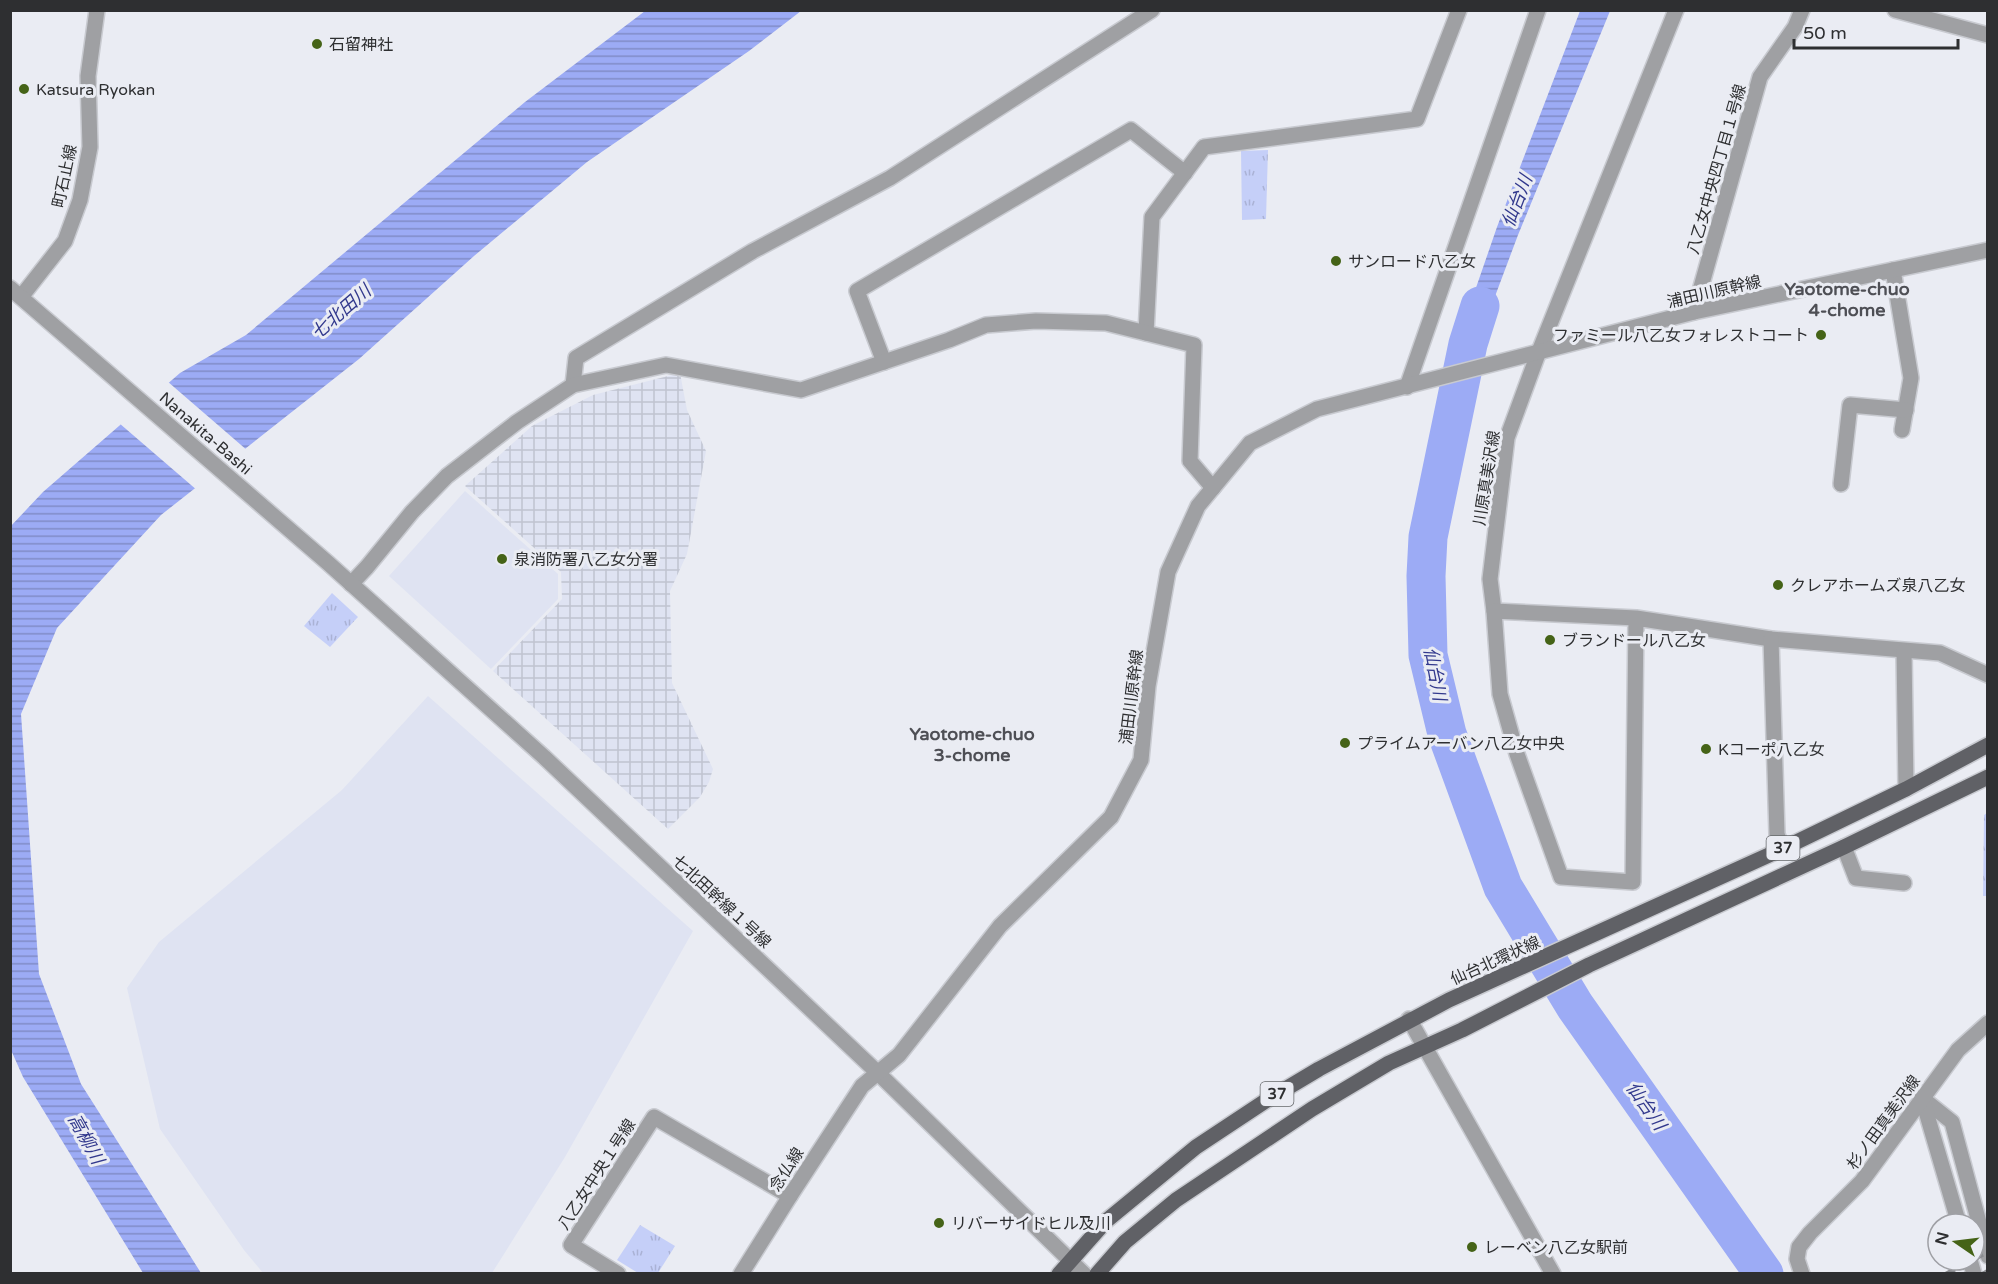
<svg xmlns="http://www.w3.org/2000/svg" width="1998" height="1284" viewBox="0 0 1998 1284" font-family="'Varela Round','Noto Sans JP',sans-serif">
<style>
.built{fill:#dfe3f2}
.industrial{fill:url(#industrial-grid)}
.grass{fill:url(#grass-tufts)}
.water{fill:url(#water-rules)}
.pier{fill:#eaecf3}
.lines{fill:none;stroke-linecap:round;stroke-linejoin:round}
.river{stroke:#9cabf5;stroke-width:39}
.minor-casing{stroke:#c8cad0;stroke-width:18}
.tertiary-casing{stroke:#c8cad0;stroke-width:18}
.primary-casing{stroke:#c8cad0;stroke-width:18}
.minor{stroke:#9fa0a3;stroke-width:15}
.tertiary{stroke:#9fa0a3;stroke-width:15}
.primary{stroke:#606166;stroke-width:15}
.rail{stroke:#898b8f;stroke-width:4.5;stroke-dasharray:10 10;stroke-linecap:butt}
.poi-dot{fill:#456317;stroke:#eaecf3;stroke-width:2}
.labels{text-anchor:middle;stroke-width:6;stroke-linejoin:round;paint-order:stroke}
.shield{fill:#eaecf3;stroke:#66686b;stroke-width:1.5}
.shield-label{font-size:15px;font-weight:bold;fill:#2e2f31}
.poi-label{font-size:16px;fill:#2e2f31;stroke:#eaecf3;text-anchor:start}
.street-label{font-size:16px;fill:#2e2f31;stroke:#eaecf3}
.water-label{font-size:18px;font-style:italic;fill:#32398d;stroke:#eaecf3}
.neighbourhood-label{font-size:18px;font-weight:bold;fill:#4e4f55;stroke:#eaecf3}
</style>
<defs>
<pattern id="industrial-grid" width="8" height="8" patternUnits="userSpaceOnUse" patternTransform="scale(1.5)"><rect width="8" height="8" fill="#dfe3f2"/><path d="M0 4h8M4 0v8" fill="none" stroke="#c0c3d0"/></pattern>
<pattern id="grass-tufts" width="24" height="20" patternUnits="userSpaceOnUse" patternTransform="scale(1.5)"><rect width="24" height="20" fill="#c5cff8"/><path d="M3 7l-1-3M5 7V3M7 7l1-3M15 17l-1-3M17 17v-4M19 17l1-3" fill="none" stroke="#aab2d5"/></pattern>
<pattern id="water-rules" width="6" height="5" patternUnits="userSpaceOnUse" patternTransform="scale(1.5)"><rect width="6" height="5" fill="#9cabf5"/><path d="M0 2.5h6" fill="none" stroke="#808cc7"/></pattern>
</defs>
<rect width="100%" height="100%" fill="#eaecf3"/>
<g class="built">
<path d="M 465,491 L 558,574 L 558,599 L 491,669 L 389,576 Z"/>
<path d="M 428,696 L 693,931 L 565,1157 L 492,1273 L 263,1273 L 244,1250 L 160,1129 L 127,988 L 159,942 L 342,790 Z"/>
</g>
<path class="industrial" d="M 680,373 L 687,410 L 706,451 L 687,554 L 670,591 L 672,683 L 713,769 L 709,782 L 700,797 L 668,829 L 493,671 L 562,599 L 561,572 L 465,486 L 532,426 L 593,395 Z"/>
<g class="grass">
<path d="M 1268,150 L 1266,219 L 1242,220 L 1241,151 Z"/>
<path d="M 332,593 L 358,617 L 330,647 L 304,626 Z"/>
<path d="M 1987,813 L 1987,896 L 1983,896 L 1984,815 Z"/>
<path d="M 640,1225 L 675,1246 L 658,1273 L 638,1273 L 617,1260 Z"/>
</g>
<g class="water">
<path d="M 645,11 L 801,11 L 749,51 L 587,162 L 474,256 L 359,359 L 161,515 L 57,628 L 21,714 L 39,974 L 81,1084 L 201,1273 L 143,1273 L 23,1077 L 11,1050 L 10,527 L 43,492 L 180,373 L 246,335 L 525,102 Z"/>
<path d="M 1580,11 L 1610,11 L 1518,235 L 1491,307 L 1479,353 L 1451,360 L 1497,227 Z"/>
</g>
<path class="pier" d="M 167,381 L 248,451 L 198,491 L 119,423 Z"/>
<g class="lines">
<path class="river" d="M 1480,306 L 1468,344 L 1428,537 L 1426,576 L 1428,655 L 1447,734 L 1503,887 L 1575,1006 L 1764,1274"/>
<defs>
<g id="minor">
<path d="M 1895,10 L 1988,35"/>
<path d="M 1893,270 L 1911,378 L 1902,430"/>
<path d="M 21,297 L 65,241 L 80,200 L 90,147 L 88,76 L 97,10"/>
<path d="M 1694,312 L 1760,77 L 1795,27 L 1802,10"/>
<path d="M 1146,333 L 1152,217 L 1204,147 L 1417,119 L 1459,10"/>
<path d="M 884,362 L 857,291 L 1131,130 L 1185,173"/>
<path d="M 573,385 L 576,358 L 753,251 L 890,178 L 1152,10"/>
<path d="M 1407,387 L 1538,10"/>
<path d="M 1841,484 L 1850,405 L 1906,410"/>
<path d="M 351,584 L 367,567 L 412,512 L 447,476 L 517,422 L 573,385 L 666,365 L 801,390 L 949,340 L 986,325 L 1036,321 L 1106,323 L 1194,345 L 1190,461 L 1213,488"/>
<path d="M 1494,611 L 1490,579 L 1507,438 L 1538,354 L 1676,10"/>
<path d="M 1636,618 L 1633,882 L 1561,877 L 1517,754 L 1500,694 L 1494,611 L 1636,618 L 1771,639 L 1940,653 L 1988,675"/>
<path d="M 1771,639 L 1777,834 L 1782,849"/>
<path d="M 1904,651 L 1906,789"/>
<path d="M 1844,847 L 1856,878 L 1904,883"/>
<path d="M 1922,1098 L 1952,1122 L 1988,1256"/>
<path d="M 1922,1098 L 1959,1224"/>
<path d="M 1970,1260 L 1974,1274"/>
<path d="M 618,1274 L 571,1245 L 654,1117 L 790,1196"/>
</g>
<g id="tertiary">
<path d="M 10,288 L 328,563 L 544,757 L 878,1073 L 1084,1274"/>
<path d="M 1409,1019 L 1553,1274"/>
<path d="M 741,1274 L 790,1196 L 862,1086 L 899,1055 L 1000,926 L 1111,817 L 1141,760 L 1148,686 L 1168,572 L 1198,506 L 1250,443 L 1317,409 L 1694,312 L 1988,250"/>
<path d="M 1802,1274 L 1797,1259 L 1799,1247 L 1810,1233 L 1862,1181 L 1958,1050 L 1988,1023"/>
</g>
<g id="primary">
<path d="M 1059,1274 L 1106,1221 L 1196,1147 L 1267,1100 L 1319,1069 L 1449,1000 L 1782,849 L 1906,789 L 1988,745"/>
<path d="M 1097,1274 L 1125,1242 L 1176,1200 L 1312,1109 L 1389,1063 L 1462,1030 L 1589,965 L 1844,847 L 1988,777"/>
</g>
</defs>
<use href="#minor" class="minor-casing"/>
<use href="#tertiary" class="tertiary-casing"/>
<use href="#primary" class="primary-casing"/>
<use href="#minor" class="minor"/>
<use href="#tertiary" class="tertiary"/>
<use href="#primary" class="primary"/>
<g class="rail">
<path d="M 1974,1259 L 1988,1252"/>
<path d="M 1946,1274 L 1972,1260"/>
<path d="M 1983,1274 L 1988,1271"/>
</g>
</g>
<g class="poi-dot">
<circle cx="317" cy="44" r="6"/>
<circle cx="24" cy="89" r="6"/>
<circle cx="1336" cy="261" r="6"/>
<circle cx="1821" cy="335" r="6"/>
<circle cx="502" cy="559" r="6"/>
<circle cx="1778" cy="585" r="6"/>
<circle cx="1550" cy="640" r="6"/>
<circle cx="1345" cy="743" r="6"/>
<circle cx="1706" cy="749" r="6"/>
<circle cx="939" cy="1223" r="6"/>
<circle cx="1472" cy="1247" r="6"/>
</g>
<g class="labels">
<g class="shield">
<rect x="1766.5" y="836" width="33" height="24" rx="4.5"/>
<rect x="1260.5" y="1082" width="33" height="24" rx="4.5"/>
</g>
<g class="shield-label">
<text x="1783" y="853">37</text>
<text x="1277" y="1099">37</text>
</g>
<g class="poi-label">
<text x="329" y="50">石留神社</text>
<text x="36" y="95">Katsura Ryokan</text>
<text x="1348" y="267">サンロード八乙女</text>
<text x="1809" y="341" text-anchor="end">ファミール八乙女フォレストコート</text>
<text x="514" y="565">泉消防署八乙女分署</text>
<text x="1790" y="591">クレアホームズ泉八乙女</text>
<text x="1562" y="646">ブランドール八乙女</text>
<text x="1357" y="749">プライムアーバン八乙女中央</text>
<text x="1718" y="755">Kコーポ八乙女</text>
<text x="951" y="1229">リバーサイドヒル及川</text>
<text x="1484" y="1253">レーベン八乙女駅前</text>
</g>
<g class="street-label">
<text transform="translate(1716 169) rotate(-74)" y="6">八乙女中央四丁目１号線</text>
<text transform="translate(64 176) rotate(-78)" y="6">町石止線</text>
<text transform="translate(1714 291) rotate(-13)" y="6">浦田川原幹線</text>
<text transform="translate(206 433) rotate(41)" y="6">Nanakita-Bashi</text>
<text transform="translate(1486 478) rotate(-81)" y="6">川原真美沢線</text>
<text transform="translate(1131 697) rotate(-83)" y="6">浦田川原幹線</text>
<text transform="translate(722 901) rotate(43)" y="6">七北田幹線１号線</text>
<text transform="translate(1495 960) rotate(-24)" y="6">仙台北環状線</text>
<text transform="translate(1883 1122) rotate(-54)" y="6">杉ノ田真美沢線</text>
<text transform="translate(786 1169) rotate(-57)" y="6">念仏線</text>
<text transform="translate(596 1174) rotate(-57)" y="6">八乙女中央１号線</text>
</g>
<g class="water-label">
<text transform="translate(1517 201) rotate(-69)" y="6">仙台川</text>
<text transform="translate(341 312) rotate(-41)" y="6">七北田川</text>
<text transform="translate(1435 674) rotate(79)" y="6">仙台川</text>
<text transform="translate(1646 1106) rotate(55)" y="6">仙台川</text>
<text transform="translate(86 1139) rotate(61)" y="6">高柳川</text>
</g>
<g class="neighbourhood-label">
<text x="1847" y="295">Yaotome-chuo<tspan x="1847" dy="21">4-chome</tspan></text>
<text x="972" y="740">Yaotome-chuo<tspan x="972" dy="21">3-chome</tspan></text>
</g>
</g>
<rect width="1998" height="1284" fill="none" stroke="#2e2f31" stroke-width="24"/>
<g transform="translate(1956 1242) rotate(284)"><circle r="28" fill="#eaecf3" stroke="#9fa0a5" stroke-width="1.5"/>
<path d="M0-4.5L10 22L0 15L-10 22Z" fill="#456317"/>
<text y="-9" font-size="16" font-weight="bold" text-anchor="middle" fill="#2e2f31">N</text>
</g>
<path d="M1794 39v9h164v-9" fill="none" stroke="#2e2f31" stroke-width="3"/>
<text x="1803" y="39" font-size="18" fill="#2e2f31" stroke="#eaecf3" stroke-width="4.5" paint-order="stroke">50 m</text>
</svg>
